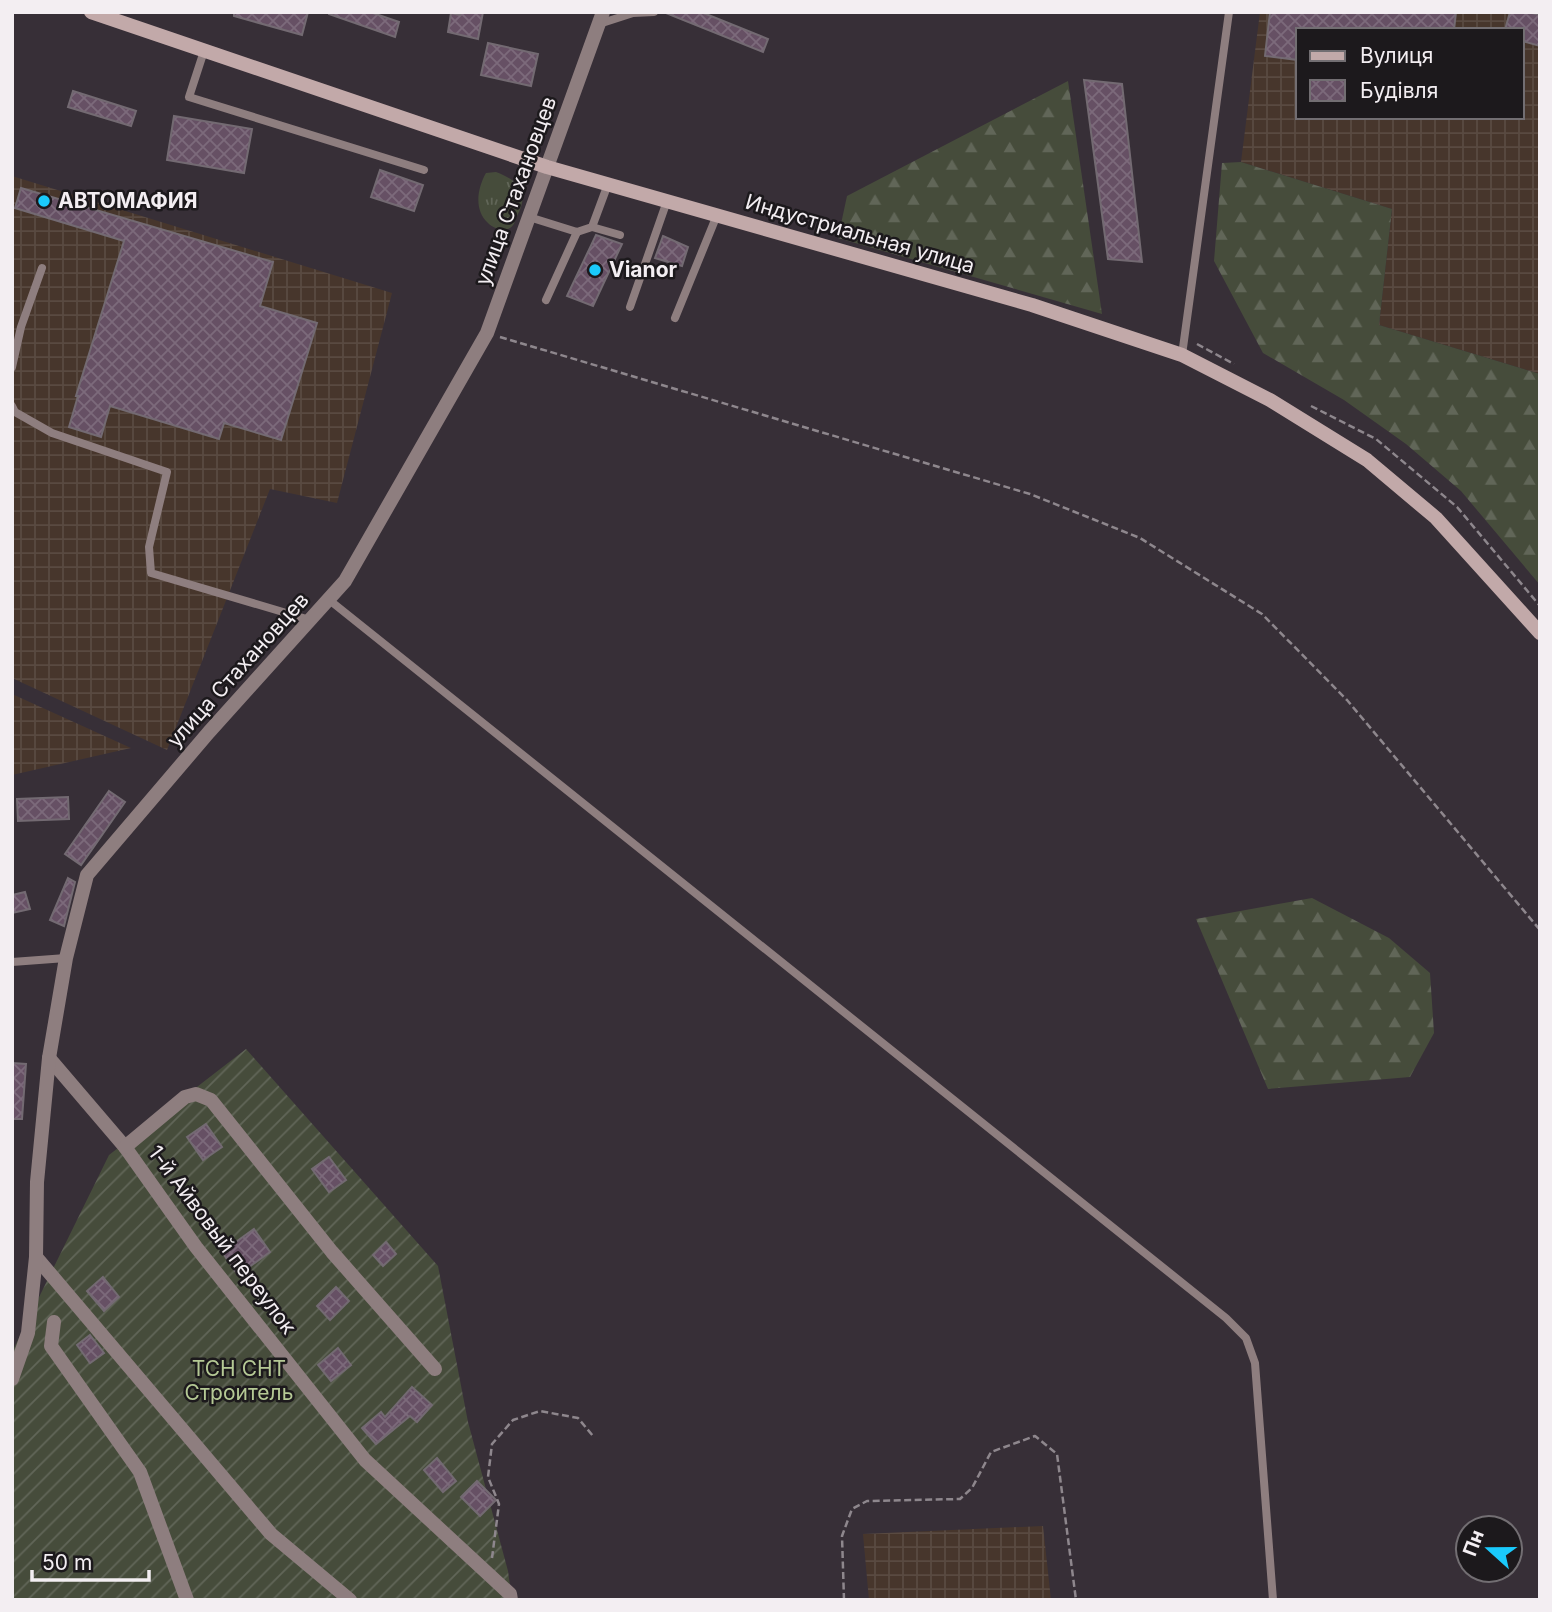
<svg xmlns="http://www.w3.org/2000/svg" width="1552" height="1612" viewBox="0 0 1552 1612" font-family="Inter,sans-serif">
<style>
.industrial{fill:url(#industrial-grid);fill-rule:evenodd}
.grass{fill:url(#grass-tufts)}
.forest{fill:url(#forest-firs)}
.garden{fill:url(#garden-furrows)}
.building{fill:url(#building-cross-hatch);stroke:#736a72;stroke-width:2}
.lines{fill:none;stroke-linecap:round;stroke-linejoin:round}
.path{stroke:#8e878d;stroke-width:2.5;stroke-dasharray:7 3.5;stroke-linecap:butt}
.lane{stroke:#8e7e7f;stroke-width:8}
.street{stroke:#8e7e7f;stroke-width:14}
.secondary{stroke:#c2a9a9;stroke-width:14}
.poi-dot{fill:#1acafc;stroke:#1c191c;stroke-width:2.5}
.labels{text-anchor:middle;stroke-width:5;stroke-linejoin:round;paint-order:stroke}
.street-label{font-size:21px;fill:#f3eef2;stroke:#1c191c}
.poi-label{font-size:21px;font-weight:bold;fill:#f3eef2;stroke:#1c191c;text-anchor:start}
.park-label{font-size:21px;fill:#b5c995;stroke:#1c191c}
</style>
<defs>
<pattern id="industrial-grid" width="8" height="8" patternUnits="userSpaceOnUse" patternTransform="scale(1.75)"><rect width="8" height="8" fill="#47362c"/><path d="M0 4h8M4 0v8" fill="none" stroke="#594a41"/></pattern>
<pattern id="grass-tufts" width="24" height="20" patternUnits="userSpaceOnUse" patternTransform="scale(1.75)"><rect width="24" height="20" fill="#464c3b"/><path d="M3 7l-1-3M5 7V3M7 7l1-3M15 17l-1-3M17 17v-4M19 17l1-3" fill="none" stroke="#616658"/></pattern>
<pattern id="forest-firs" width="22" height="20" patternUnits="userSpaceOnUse" patternTransform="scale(1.75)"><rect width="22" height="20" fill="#464c3b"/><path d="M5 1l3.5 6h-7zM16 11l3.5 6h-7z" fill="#616658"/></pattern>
<pattern id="garden-furrows" width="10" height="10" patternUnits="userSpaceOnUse" patternTransform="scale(1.75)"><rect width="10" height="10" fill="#464c3b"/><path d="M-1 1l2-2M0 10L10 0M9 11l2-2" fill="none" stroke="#616658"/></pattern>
<pattern id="building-cross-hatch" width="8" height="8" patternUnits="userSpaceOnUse" patternTransform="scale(1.75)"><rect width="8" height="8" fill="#665064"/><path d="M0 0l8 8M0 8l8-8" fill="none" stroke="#7c6a7b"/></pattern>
</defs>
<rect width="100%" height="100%" fill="#372f37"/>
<g class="industrial">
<path d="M 1260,12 L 1540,12 L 1540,374 L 1379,325 L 1392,209 L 1241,162 ZM 1298,30 L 1522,30 L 1522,117 L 1298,117 Z"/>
<path d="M 12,176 L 392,293 L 337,503 L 270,489 L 167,750 L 12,678 Z"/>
<path d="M 12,694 L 131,748 L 12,775 Z"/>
<path d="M 1043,1526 L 1051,1600 L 869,1600 L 863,1534 Z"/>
</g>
<path class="grass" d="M 496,172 C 519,181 530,192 517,216 C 515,221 514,227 508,229 C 501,231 493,228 488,223 C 474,210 477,189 486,173 Z"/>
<g class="forest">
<path d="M 1068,81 L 1102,314 L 838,238 L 847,196 Z"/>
<path d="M 1241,162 L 1392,209 L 1379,325 L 1540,374 L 1540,585 L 1461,491 L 1406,444 L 1344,400 L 1263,353 L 1214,261 L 1222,163 Z"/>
<path d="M 1312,898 L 1389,938 L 1430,973 L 1434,1033 L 1410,1077 L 1268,1089 L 1196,919 Z"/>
</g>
<path class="garden" d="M 246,1049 L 438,1266 L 468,1422 L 508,1571 L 512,1600 L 12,1600 L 12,1352 L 109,1155 Z"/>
<g class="building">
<path d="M 234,12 L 308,12 L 302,35 L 234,16 Z"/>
<path d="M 329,12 L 370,12 L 399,22 L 395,37 L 329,14 Z"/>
<path d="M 461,12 L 483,12 L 478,39 L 448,32 L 451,13 L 460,15 Z"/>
<path d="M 701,12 L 768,39 L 763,52 L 666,13 Z"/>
<path d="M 1270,12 L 1456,12 L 1454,30 L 1298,30 L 1298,60 L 1265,56 Z"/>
<path d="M 1510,12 L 1528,12 L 1540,15 L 1540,46 L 1522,41 L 1522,30 L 1505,30 Z"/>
<path d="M 488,43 L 538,54 L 531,86 L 481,75 Z"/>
<path d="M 1084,80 L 1122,84 L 1142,262 L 1108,259 Z"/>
<path d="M 73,91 L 136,111 L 131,126 L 68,107 Z"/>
<path d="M 174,116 L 252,129 L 244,173 L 167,160 Z"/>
<path d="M 380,170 L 423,185 L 414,211 L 371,197 Z"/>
<path d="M 21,188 L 273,262 L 260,306 L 317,323 L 281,440 L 224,423 L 219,439 L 110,406 L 101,437 L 69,427 L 78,396 L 76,396 L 124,241 L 15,208 Z"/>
<path d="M 596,235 L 622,244 L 593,306 L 567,296 Z"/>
<path d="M 663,236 L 688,247 L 682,266 L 655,258 Z"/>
<path d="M 109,791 L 125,802 L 81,865 L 65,854 Z"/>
<path d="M 68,797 L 69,819 L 18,821 L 17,799 Z"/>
<path d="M 68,878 L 75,882 L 64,926 L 50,920 Z"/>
<path d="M 25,892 L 30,909 L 12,913 L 12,895 Z"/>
<path d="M 12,1063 L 26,1064 L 22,1119 L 12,1119 Z"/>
<path d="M 206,1124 L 222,1147 L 203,1160 L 187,1137 Z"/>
<path d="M 329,1157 L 346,1180 L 329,1192 L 312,1169 Z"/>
<path d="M 254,1229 L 270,1252 L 238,1275 L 222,1252 Z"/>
<path d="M 386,1242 L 396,1254 L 383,1266 L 373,1255 Z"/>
<path d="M 103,1277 L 119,1297 L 104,1311 L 87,1291 Z"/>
<path d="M 336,1287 L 349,1301 L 330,1320 L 317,1306 Z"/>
<path d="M 90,1335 L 104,1353 L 90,1363 L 77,1345 Z"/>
<path d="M 338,1348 L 351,1365 L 331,1381 L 318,1365 Z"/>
<path d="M 412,1387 L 432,1405 L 417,1422 L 410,1416 L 376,1444 L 362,1428 L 381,1412 L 385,1417 Z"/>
<path d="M 437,1458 L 456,1481 L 443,1492 L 424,1470 Z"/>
<path d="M 477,1481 L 496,1500 L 480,1516 L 461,1497 Z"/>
</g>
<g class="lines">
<g class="path">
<path d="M 500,337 L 1030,494 L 1140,538 L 1262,614 L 1347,700 L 1540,930"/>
<path d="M 1197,344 L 1234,364"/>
<path d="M 1311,406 L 1376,439 L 1457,507 L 1540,606"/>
<path d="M 492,1558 L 499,1504 L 488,1477 L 492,1444 L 513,1420 L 540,1411 L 578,1418 L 593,1436"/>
<path d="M 844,1600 L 842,1536 L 852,1509 L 867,1501 L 960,1499 L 972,1488 L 991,1452 L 1035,1436 L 1057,1454 L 1076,1600"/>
</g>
<g class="lane">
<path d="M 599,24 L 633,13 L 654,12"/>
<path d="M 204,51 L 189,97 L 424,170"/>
<path d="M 529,217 L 577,232 L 592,227 L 608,184"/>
<path d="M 592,227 L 620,235"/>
<path d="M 546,300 L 577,232"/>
<path d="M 630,307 L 667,201"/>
<path d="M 675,318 L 717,215"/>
<path d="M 1182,355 L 1229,12"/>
<path d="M 12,367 L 21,327 L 42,268"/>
<path d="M 12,406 L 15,412 L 52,433 L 167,472 L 149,547 L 151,573 L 310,620"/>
<path d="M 328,599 L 1226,1318 L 1246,1338 L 1255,1363 L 1273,1600"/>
<path d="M 12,962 L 66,958"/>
</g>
<g class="street">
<path d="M 49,1058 L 125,1147 L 196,1247 L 365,1460 L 510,1594 L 511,1600"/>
<path d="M 125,1147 L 185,1097 L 196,1094 L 211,1100 L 332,1252 L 435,1369"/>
<path d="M 36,1257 L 271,1534 L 350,1600"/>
<path d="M 54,1322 L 51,1346 L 140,1472 L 187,1600"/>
<path d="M 12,1379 L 28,1333 L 36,1257 L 37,1182 L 49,1058 L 66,958 L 87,875 L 209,732 L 345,581 L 487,333 L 603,12"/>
</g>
<path class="secondary" d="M 91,12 L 547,167 L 1032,305 L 1182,355 L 1270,400 L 1367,460 L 1436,518 L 1540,633"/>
</g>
<g class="poi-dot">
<circle cx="44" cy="201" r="7"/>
<circle cx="595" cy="270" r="7"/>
</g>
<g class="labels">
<g class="street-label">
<text transform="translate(516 191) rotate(-70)" y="7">улица Стахановцев</text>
<text transform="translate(860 234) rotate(16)" y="7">Индустриальная улица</text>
<text transform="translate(238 670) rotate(-48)" y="7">улица Стахановцев</text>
<text transform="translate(222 1240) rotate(53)" y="7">1-й Айвовый переулок</text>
</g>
<g class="poi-label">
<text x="58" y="208">АВТОМАФИЯ</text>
<text x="609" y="277">Vianor</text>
</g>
<g class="park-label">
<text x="239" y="1376">ТСН СНТ<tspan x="239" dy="24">Строитель</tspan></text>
</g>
</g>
<rect width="1552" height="1612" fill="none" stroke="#f3eef2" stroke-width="28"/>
<rect x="1296" y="28" width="228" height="91" fill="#1c191c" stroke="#726e72" stroke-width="2"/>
<rect x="1310" y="51" width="35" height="10" fill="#c2a9a9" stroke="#726e72" stroke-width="2"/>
<text x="1360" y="63" font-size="21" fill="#f3eef2">Вулиця</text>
<rect x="1310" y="80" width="35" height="21" fill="url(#building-cross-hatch)" stroke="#726e72" stroke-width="2"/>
<text x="1360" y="98" font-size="21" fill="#f3eef2">Будівля</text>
<g transform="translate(1489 1549) rotate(291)"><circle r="33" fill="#1c191c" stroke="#726e72" stroke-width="2"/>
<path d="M0-5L12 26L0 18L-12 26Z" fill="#1acafc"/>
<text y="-10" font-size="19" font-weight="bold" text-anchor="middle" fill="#f3eef2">Пн</text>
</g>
<path d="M32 1570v10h117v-10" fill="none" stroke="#f3eef2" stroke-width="3.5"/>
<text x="42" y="1570" font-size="21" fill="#f3eef2" stroke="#1c191c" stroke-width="5" paint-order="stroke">50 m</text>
</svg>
